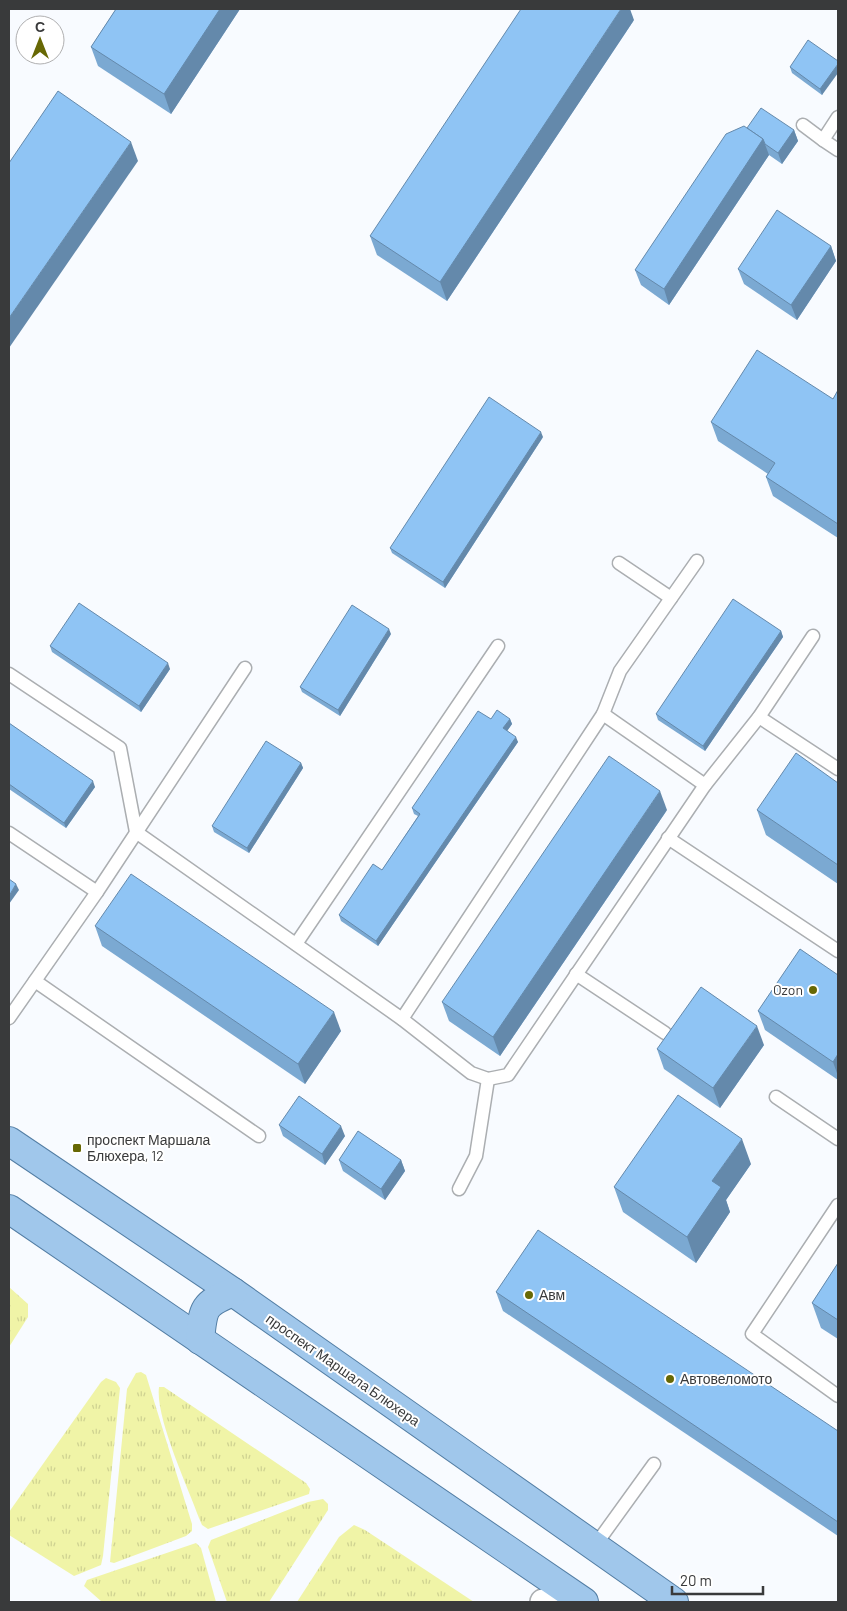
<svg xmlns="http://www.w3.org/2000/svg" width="847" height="1611" viewBox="0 0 847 1611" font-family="Barlow,sans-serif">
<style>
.grass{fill:url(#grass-tufts)}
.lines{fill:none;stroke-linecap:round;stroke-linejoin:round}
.service-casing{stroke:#abaeb1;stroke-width:15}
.minor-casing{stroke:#abaeb1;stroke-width:28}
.primary-casing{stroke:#537ea4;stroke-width:30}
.service{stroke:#fff;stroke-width:12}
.minor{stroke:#fff;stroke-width:25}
.primary{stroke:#a0c7eb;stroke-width:28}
.wall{fill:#7ba9d2}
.shaded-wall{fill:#6489ab}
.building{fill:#8fc4f4;stroke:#6489ab}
.poi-dot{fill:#676804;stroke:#fff;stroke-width:2}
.labels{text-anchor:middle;stroke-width:4;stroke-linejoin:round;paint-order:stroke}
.poi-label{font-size:14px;fill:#393a3b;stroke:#fff;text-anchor:start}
.street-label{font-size:14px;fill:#393a3b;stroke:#fff}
</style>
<defs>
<pattern id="grass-tufts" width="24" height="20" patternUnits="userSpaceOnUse" patternTransform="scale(1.25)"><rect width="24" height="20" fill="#f0f4a7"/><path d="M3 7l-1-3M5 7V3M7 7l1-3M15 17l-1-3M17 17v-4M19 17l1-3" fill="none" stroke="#cfd291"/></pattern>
</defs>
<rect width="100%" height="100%" fill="#f8fbff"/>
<g class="grass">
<path d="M 9,1287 L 28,1304 L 28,1317 L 9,1347 Z"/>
<path d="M 141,1372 L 146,1375 L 192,1524 L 192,1531 L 186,1536 L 114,1563 L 110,1562 L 111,1552 L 127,1389 L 136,1373 Z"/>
<path d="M 106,1378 L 116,1382 L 120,1388 L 103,1556 L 101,1565 L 74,1576 L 9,1535 L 9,1512 L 101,1382 Z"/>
<path d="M 159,1387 L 164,1387 L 306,1483 L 310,1489 L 309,1494 L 208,1529 L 202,1525 L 199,1518 C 188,1487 155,1417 159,1387 Z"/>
<path d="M 323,1499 L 328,1504 L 328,1510 L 269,1602 L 227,1602 L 208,1547 L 211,1540 L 308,1502 Z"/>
<path d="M 354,1525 L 365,1530 L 474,1602 L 297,1602 L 339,1537 Z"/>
<path d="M 196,1543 L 201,1548 L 216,1602 L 102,1602 L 84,1586 L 87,1580 Z"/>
</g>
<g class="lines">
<defs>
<g id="service">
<path d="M 838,117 L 823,140 L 838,150"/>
<path d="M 803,125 L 823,140"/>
<path d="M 619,563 L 671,598"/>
<path d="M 9,674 L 120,748 L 136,832 L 402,1019 L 471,1073 L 488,1079 L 508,1075 L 705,785 L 759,717 L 813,636"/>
<path d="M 603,714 L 705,785"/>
<path d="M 759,717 L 838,769"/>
<path d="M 9,833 L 97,892"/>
<path d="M 668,838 L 838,951"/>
<path d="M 296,944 L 498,646"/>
<path d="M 576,974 L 665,1033"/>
<path d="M 35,981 L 259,1136"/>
<path d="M 9,1018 L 97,892 L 245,668"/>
<path d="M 402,1019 L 603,714 L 620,671 L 697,561"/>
<path d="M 776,1097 L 838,1139"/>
<path d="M 459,1189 L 476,1156 L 488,1079"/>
<path d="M 838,1205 L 752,1334 L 838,1396"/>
<path d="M 594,1547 L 654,1464"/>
</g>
<path id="minor" d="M 543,1602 L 575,1596"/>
<g id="primary">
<path d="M 9,1141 L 233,1292 L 674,1602"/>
<path d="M 9,1209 L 584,1602"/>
<path d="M 200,1340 C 203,1308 203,1304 233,1292"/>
</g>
</defs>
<use href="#service" class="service-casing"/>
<use href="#minor" class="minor-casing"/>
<use href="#primary" class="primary-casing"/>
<use href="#service" class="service"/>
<use href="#minor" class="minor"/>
<use href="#primary" class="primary"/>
</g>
<g class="wall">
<path d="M 116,9 L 240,9 L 171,114 L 98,66 L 91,47 Z"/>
<path d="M 634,20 L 447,301 L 377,255 L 370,236 Z"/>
<path d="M 838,61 L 822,95 L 792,73 L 790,67 Z"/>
<path d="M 747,128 L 794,130 L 798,141 L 782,164 L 769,155 L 669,305 L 641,285 L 635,270 Z"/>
<path d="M 831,246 L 836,261 L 797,320 L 744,284 L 738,269 Z"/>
<path d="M 838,390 L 838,538 L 773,496 L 766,477 L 768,474 L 718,441 L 711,422 L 833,399 Z"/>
<path d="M 543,437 L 445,588 L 392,553 L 390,548 Z"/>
<path d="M 781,631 L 783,637 L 705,751 L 658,720 L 656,714 Z"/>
<path d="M 391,634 L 340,716 L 302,692 L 300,687 Z"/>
<path d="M 50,646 L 170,669 L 141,712 L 52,652 Z"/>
<path d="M 491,719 L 510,719 L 512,724 L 507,731 L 518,742 L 378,946 L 341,921 L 339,915 L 382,870 L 418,816 L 414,814 L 412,808 Z"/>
<path d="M 9,723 L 95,787 L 66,828 L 9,789 Z"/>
<path d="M 301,763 L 303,768 L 249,853 L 214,832 L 212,826 Z"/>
<path d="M 838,783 L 838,884 L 766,835 L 757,810 Z"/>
<path d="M 667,810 L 500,1056 L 449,1021 L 442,1002 Z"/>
<path d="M 95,926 L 341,1031 L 305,1084 L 102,946 Z"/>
<path d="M 838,975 L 838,1080 L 765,1030 L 758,1011 Z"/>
<path d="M 764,1045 L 720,1108 L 664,1069 L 657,1049 Z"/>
<path d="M 279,1125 L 345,1136 L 325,1165 L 283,1136 Z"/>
<path d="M 339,1160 L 401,1160 L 405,1171 L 385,1200 L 343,1171 Z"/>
<path d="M 751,1164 L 726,1200 L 730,1212 L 696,1263 L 623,1212 L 614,1187 Z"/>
<path d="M 838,1263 L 838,1339 L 821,1328 L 812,1303 Z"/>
<path d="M 496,1292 L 838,1431 L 838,1536 L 503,1311 Z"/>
</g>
<g class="shaded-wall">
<path d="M 220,9 L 240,9 L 171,114 L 164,94 Z"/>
<path d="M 621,9 L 630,9 L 634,20 L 447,301 L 440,282 Z"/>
<path d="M 838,64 L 838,73 L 822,95 L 820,89 Z"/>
<path d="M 794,130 L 798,141 L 782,164 L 778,153 Z"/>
<path d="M 763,139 L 769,155 L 669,305 L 664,289 Z"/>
<path d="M 131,142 L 138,161 L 9,348 L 9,318 Z"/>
<path d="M 831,246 L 836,261 L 797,320 L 791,305 Z"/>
<path d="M 541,432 L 543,437 L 445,588 L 443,582 Z"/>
<path d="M 389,629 L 391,634 L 340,716 L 338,710 Z"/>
<path d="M 781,631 L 783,637 L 705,751 L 703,746 Z"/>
<path d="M 168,663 L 170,669 L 141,712 L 139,706 Z"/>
<path d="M 510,719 L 512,724 L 505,734 L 503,728 Z"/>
<path d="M 516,737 L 518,742 L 378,946 L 376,941 Z"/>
<path d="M 301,763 L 303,768 L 249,853 L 247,848 Z"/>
<path d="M 93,781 L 95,787 L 66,828 L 64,823 Z"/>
<path d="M 660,791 L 667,810 L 500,1056 L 493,1037 Z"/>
<path d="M 16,884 L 19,890 L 9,904 L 9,896 Z"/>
<path d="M 334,1012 L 341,1031 L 305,1084 L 298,1064 Z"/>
<path d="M 757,1026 L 764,1045 L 720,1108 L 713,1088 Z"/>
<path d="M 838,1054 L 838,1076 L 833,1062 Z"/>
<path d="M 341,1126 L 345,1136 L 325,1165 L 322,1154 Z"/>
<path d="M 742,1139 L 751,1164 L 726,1200 L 730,1212 L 696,1263 L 687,1237 L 712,1181 Z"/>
<path d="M 401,1160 L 405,1171 L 385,1200 L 381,1189 Z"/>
</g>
<g class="building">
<path d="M 116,9 L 220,9 L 164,94 L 91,47 Z"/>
<path d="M 521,9 L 621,9 L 440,282 L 370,236 Z"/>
<path d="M 808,40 L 838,61 L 838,64 L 820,89 L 790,67 Z"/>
<path d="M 58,91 L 131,142 L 9,318 L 9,163 Z"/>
<path d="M 761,108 L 794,130 L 778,153 L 765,144 L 763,139 L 747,128 Z"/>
<path d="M 744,126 L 763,139 L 664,289 L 635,270 L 726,134 Z"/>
<path d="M 777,210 L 831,246 L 791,305 L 738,269 Z"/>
<path d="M 757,350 L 833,399 L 838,390 L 838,524 L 766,477 L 775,463 L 711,422 Z"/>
<path d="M 489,397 L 541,432 L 443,582 L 390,548 Z"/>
<path d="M 733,599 L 781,631 L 703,746 L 656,714 Z"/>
<path d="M 79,603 L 168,663 L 139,706 L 50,646 Z"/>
<path d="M 352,605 L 389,629 L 338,710 L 300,687 Z"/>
<path d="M 497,710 L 510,719 L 503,728 L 516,737 L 376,941 L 339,915 L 373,864 L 382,870 L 420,814 L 412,808 L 478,711 L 491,719 Z"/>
<path d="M 9,723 L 93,781 L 64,823 L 9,784 Z"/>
<path d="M 266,741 L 301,763 L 247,848 L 212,826 Z"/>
<path d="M 796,753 L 838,783 L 838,865 L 757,810 Z"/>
<path d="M 609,756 L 660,791 L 493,1037 L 442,1002 Z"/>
<path d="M 131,874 L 334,1012 L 298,1064 L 95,926 Z"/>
<path d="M 9,879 L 16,884 L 9,896 Z"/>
<path d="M 800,949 L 838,975 L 838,1054 L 833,1062 L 758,1011 Z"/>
<path d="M 701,987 L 757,1026 L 713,1088 L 657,1049 Z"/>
<path d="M 678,1095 L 742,1139 L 712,1181 L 721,1187 L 687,1237 L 614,1187 Z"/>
<path d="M 299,1096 L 341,1126 L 322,1154 L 279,1125 Z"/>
<path d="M 358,1131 L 401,1160 L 381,1189 L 339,1160 Z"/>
<path d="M 538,1230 L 838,1431 L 838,1522 L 496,1292 Z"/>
<path d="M 838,1263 L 838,1320 L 812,1303 Z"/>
</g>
<g class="poi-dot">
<circle cx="813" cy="990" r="5"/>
<rect x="72" y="1143" width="10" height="10" rx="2.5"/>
<circle cx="529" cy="1295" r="5"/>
<circle cx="670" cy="1379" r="5"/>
</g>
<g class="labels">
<g class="poi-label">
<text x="803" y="995" text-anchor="end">Ozon</text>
<text x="87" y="1145">проспект Маршала<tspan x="87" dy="16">Блюхера, 12</tspan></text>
<text x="539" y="1300">Авм</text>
<text x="680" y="1384">Автовеломото</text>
</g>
<g class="street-label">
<text transform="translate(343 1370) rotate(35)" y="5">проспект Маршала Блюхера</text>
</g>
</g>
<rect width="847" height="1611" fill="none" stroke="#393a3b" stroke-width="20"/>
<g transform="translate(40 40)"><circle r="24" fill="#ffffff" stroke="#b0b0b1"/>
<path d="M0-4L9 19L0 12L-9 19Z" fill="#676804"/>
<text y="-8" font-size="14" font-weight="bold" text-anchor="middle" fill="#393a3b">С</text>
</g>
<path d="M672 1586v8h91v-8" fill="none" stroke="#393a3b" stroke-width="2.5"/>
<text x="680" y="1586" font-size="15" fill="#393a3b" stroke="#ffffff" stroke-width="4" paint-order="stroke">20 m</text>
</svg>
